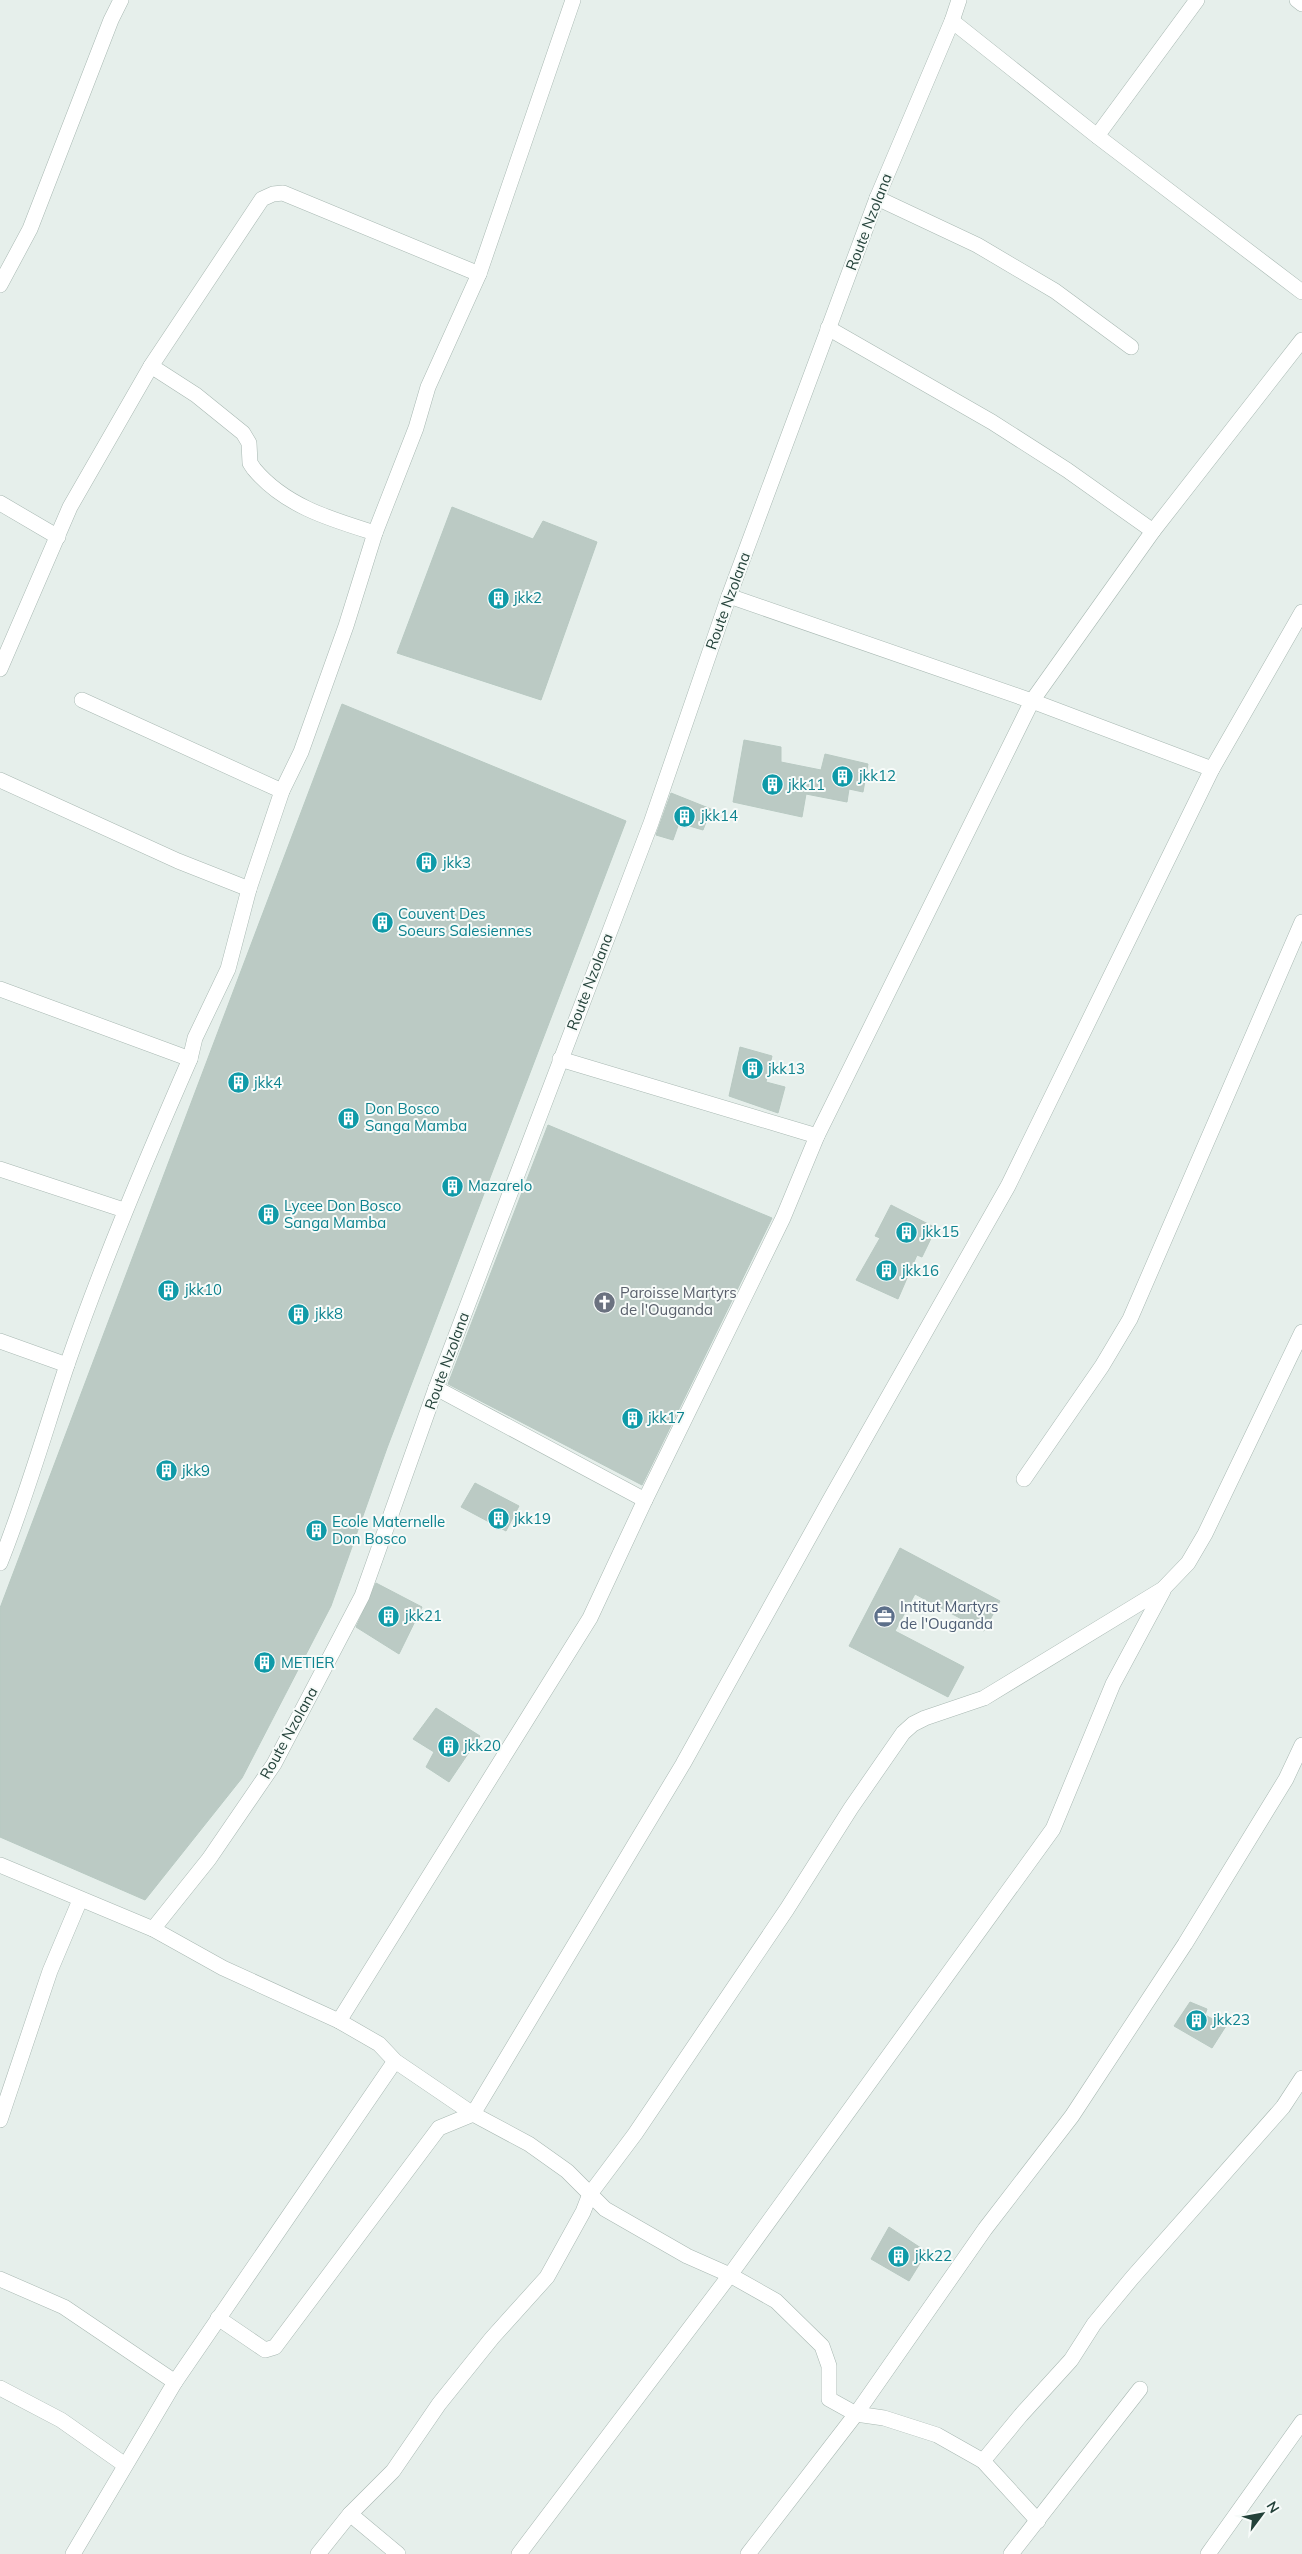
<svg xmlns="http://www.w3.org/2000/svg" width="1302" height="2554" viewBox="0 0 1302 2554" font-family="Mulish,sans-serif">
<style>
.building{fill:#bbcac4;stroke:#b8c9c2}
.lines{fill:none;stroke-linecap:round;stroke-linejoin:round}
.minor-casing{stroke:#a8b8b2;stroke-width:16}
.minor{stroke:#fff;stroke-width:15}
.labels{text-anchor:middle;stroke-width:4;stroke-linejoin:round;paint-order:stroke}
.street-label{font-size:15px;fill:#24423a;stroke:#f7fbf9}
.culture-label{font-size:15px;fill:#0d838f;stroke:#f7fbf9;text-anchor:start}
.worship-label{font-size:15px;fill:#5b616d;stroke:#f7fbf9;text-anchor:start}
.service-label{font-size:15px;fill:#4e5e75;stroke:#f7fbf9;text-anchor:start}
</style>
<rect width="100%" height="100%" fill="#e6efeb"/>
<g class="building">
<path d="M 452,507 L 533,539 L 543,521 L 597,542 L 541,700 L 397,653 Z"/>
<path d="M 342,704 L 626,821 L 387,1448 L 331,1606 L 242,1778 L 145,1900 L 0,1837 L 0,1608 Z"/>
<path d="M 744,740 L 781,747 L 781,762 L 821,770 L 825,754 L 868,764 L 863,792 L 849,789 L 847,802 L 806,794 L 802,817 L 733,802 Z"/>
<path d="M 671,793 L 711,809 L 703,830 L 679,823 L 673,840 L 656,835 Z"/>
<path d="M 740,1047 L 772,1056 L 766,1082 L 785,1087 L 778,1113 L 729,1096 Z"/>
<path d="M 548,1125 L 772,1218 L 642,1485 L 448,1384 Z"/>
<path d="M 891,1205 L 936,1228 L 922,1257 L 917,1255 L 898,1299 L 856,1280 L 880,1238 L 875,1236 Z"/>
<path d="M 475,1483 L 519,1506 L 506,1531 L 461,1507 Z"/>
<path d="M 900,1548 L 1000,1601 L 984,1631 L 915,1594 L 895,1631 L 964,1667 L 948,1697 L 849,1646 Z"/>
<path d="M 376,1583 L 422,1607 L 399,1654 L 356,1627 Z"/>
<path d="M 436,1708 L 480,1736 L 449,1782 L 426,1767 L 434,1752 L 413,1739 Z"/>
<path d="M 1190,2002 L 1207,2009 L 1205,2015 L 1226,2026 L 1212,2048 L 1174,2026 Z"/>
<path d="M 889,2227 L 927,2252 L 909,2281 L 871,2259 Z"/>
</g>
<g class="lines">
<defs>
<g id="minor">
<path d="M 1297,0 L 1302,4"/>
<path d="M 952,21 L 1097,136 L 1302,292"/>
<path d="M 1097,136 L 1197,0"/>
<path d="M 877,198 L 977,245 L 1055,291 L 1131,347"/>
<path d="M 0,285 L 30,229 L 111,20 L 121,0"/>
<path d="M 828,328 L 992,422 L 1067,470 L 1153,531"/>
<path d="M 151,366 L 196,395 L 243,433 L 249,443 L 250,463 L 254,469 C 285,506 330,519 375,533"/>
<path d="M 0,503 L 58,537"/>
<path d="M 729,596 L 1032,701 L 1212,769"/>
<path d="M 0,669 L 70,507 L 151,366 L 262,199 L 273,194 L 283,193 L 479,274"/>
<path d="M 82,700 L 282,791"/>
<path d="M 0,780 L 178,861 L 249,889"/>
<path d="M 0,989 L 190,1059"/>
<path d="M 560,1059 L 817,1136"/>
<path d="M 0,1169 L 124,1210"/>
<path d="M 0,1341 L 67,1365"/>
<path d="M 436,1388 L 645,1500"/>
<path d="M 1024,1479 L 1102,1366 L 1130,1319 L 1302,922"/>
<path d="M 0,1563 C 26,1498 45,1431 67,1365 C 103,1261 146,1160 190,1059 L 195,1038 L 228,969 L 249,889 L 282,791 L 301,752 L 346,626 L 375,533 L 416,428 L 428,387 L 479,274 L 573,0"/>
<path d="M 0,1865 L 153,1929 L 223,1968 L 339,2021 L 379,2044 L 395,2061 L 473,2114 L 529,2144 L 567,2171 L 605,2209 L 687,2256 L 730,2275 L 776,2301 L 822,2346 L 829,2366 L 829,2399 L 856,2414 L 884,2418 L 937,2435 L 983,2461 L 1038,2521"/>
<path d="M 153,1929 L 209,1859 L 274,1764 L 362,1596 L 436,1388 L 651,823 L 729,596 L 877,198 L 952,21 L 959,0"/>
<path d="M 339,2021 L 590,1618 L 645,1500 L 783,1218 L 817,1136 L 1032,701 L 1153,531 L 1302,340"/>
<path d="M 0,2120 L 50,1971 L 80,1900"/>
<path d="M 0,2279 L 64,2307 L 175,2382"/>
<path d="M 218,2318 L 265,2350 L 275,2347 L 439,2128 L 473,2114 L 683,1764 L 831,1498 L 1008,1186 L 1212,769 L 1302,612"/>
<path d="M 0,2388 L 61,2420 L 125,2465"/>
<path d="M 983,2461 L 1021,2415 L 1071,2360 L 1094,2324 L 1132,2278 L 1283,2107 L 1302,2078"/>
<path d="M 350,2514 L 398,2554"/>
<path d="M 73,2554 L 175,2382 L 395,2061"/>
<path d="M 318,2554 L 350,2514 L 393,2471 L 439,2404 L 492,2338 L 547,2277 L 583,2212 L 590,2194 L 635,2134 L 787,1909 L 851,1808 L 903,1733 L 913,1724 L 925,1718 L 984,1698 L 1163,1589 L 1188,1563 L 1205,1534 L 1302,1332"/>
<path d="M 519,2554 L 730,2275 L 1053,1829 L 1113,1684 L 1163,1591"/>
<path d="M 748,2554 L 856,2414 L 985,2229 L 1072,2116 L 1185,1944 L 1286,1779 L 1302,1745"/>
<path d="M 1011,2554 L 1140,2389"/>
<path d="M 1208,2554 L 1302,2422"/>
</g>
</defs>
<use href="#minor" class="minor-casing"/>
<use href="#minor" class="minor"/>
</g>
<defs>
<symbol id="building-disc" viewBox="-11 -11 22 22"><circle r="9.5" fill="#0f9aa8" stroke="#f7fbf9"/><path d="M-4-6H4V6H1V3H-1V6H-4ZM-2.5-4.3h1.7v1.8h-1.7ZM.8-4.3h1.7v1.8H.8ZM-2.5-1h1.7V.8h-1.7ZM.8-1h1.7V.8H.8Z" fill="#fff"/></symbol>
<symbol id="church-disc" viewBox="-11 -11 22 22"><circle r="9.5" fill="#6b7280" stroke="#f7fbf9"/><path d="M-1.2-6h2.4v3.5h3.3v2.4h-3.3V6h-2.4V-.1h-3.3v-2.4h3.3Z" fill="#fff"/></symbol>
<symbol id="office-disc" viewBox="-11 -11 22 22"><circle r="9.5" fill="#5c6f8a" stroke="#f7fbf9"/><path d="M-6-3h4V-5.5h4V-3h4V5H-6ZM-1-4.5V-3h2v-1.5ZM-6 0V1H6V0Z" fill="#fff"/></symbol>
</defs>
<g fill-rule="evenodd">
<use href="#building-disc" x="486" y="586" width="25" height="25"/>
<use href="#building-disc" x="830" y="764" width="25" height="25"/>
<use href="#building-disc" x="760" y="772" width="25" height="25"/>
<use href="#building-disc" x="672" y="804" width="25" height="25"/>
<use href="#building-disc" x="414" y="850" width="25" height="25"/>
<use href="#building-disc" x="370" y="910" width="25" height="25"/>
<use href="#building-disc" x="740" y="1056" width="25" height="25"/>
<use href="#building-disc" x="226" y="1070" width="25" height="25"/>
<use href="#building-disc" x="336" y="1106" width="25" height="25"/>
<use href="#building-disc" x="440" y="1174" width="25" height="25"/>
<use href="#building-disc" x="256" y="1202" width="25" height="25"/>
<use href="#building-disc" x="894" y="1220" width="25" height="25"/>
<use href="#building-disc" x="874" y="1258" width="25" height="25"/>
<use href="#building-disc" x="156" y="1278" width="25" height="25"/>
<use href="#church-disc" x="592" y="1290" width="25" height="25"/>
<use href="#building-disc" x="286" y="1302" width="25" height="25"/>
<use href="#building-disc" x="620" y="1406" width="25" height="25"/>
<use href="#building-disc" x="154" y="1458" width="25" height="25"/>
<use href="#building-disc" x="486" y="1506" width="25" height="25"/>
<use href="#building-disc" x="304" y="1518" width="25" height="25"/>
<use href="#building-disc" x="376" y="1604" width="25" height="25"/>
<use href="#office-disc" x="872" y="1604" width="25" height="25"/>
<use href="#building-disc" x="252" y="1650" width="25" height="25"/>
<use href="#building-disc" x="436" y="1734" width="25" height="25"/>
<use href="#building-disc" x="1184" y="2008" width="25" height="25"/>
<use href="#building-disc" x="886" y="2244" width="25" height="25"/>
</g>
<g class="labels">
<g class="street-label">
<text transform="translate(869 222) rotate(-69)" y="5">Route Nzolana</text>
<text transform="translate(728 601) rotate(-70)" y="5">Route Nzolana</text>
<text transform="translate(590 982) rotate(-69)" y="5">Route Nzolana</text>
<text transform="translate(447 1361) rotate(-70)" y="5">Route Nzolana</text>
<text transform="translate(289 1733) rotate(-61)" y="5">Route Nzolana</text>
</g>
<g class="culture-label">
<text x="514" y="603">jkk2</text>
<text x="859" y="781">jkk12</text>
<text x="788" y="790">jkk11</text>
<text x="701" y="821">jkk14</text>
<text x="443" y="868">jkk3</text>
<text x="398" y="919">Couvent Des<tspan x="398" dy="17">Soeurs Salesiennes</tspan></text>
<text x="768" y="1074">jkk13</text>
<text x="254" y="1088">jkk4</text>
<text x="365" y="1114">Don Bosco<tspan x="365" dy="17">Sanga Mamba</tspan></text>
<text x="468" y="1191">Mazarelo</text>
<text x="284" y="1211">Lycee Don Bosco<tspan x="284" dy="17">Sanga Mamba</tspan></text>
<text x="922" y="1237">jkk15</text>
<text x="902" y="1276">jkk16</text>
<text x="185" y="1295">jkk10</text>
<text x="315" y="1319">jkk8</text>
<text x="648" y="1423">jkk17</text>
<text x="182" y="1476">jkk9</text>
<text x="514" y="1524">jkk19</text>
<text x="332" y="1527">Ecole Maternelle<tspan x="332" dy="17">Don Bosco</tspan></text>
<text x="405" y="1621">jkk21</text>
<text x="281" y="1668">METIER</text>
<text x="464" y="1751">jkk20</text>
<text x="1213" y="2025">jkk23</text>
<text x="915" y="2261">jkk22</text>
</g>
<g class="worship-label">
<text x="620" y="1298">Paroisse Martyrs<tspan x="620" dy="17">de l'Ouganda</tspan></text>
</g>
<g class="service-label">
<text x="900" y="1612">Intitut Martyrs<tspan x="900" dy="17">de l'Ouganda</tspan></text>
</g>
</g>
<g transform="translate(1262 2514) rotate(58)" stroke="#f7fbf9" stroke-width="4" paint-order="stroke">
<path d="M0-4L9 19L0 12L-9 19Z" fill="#24423a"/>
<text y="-8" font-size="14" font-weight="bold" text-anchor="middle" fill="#24423a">N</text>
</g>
</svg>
